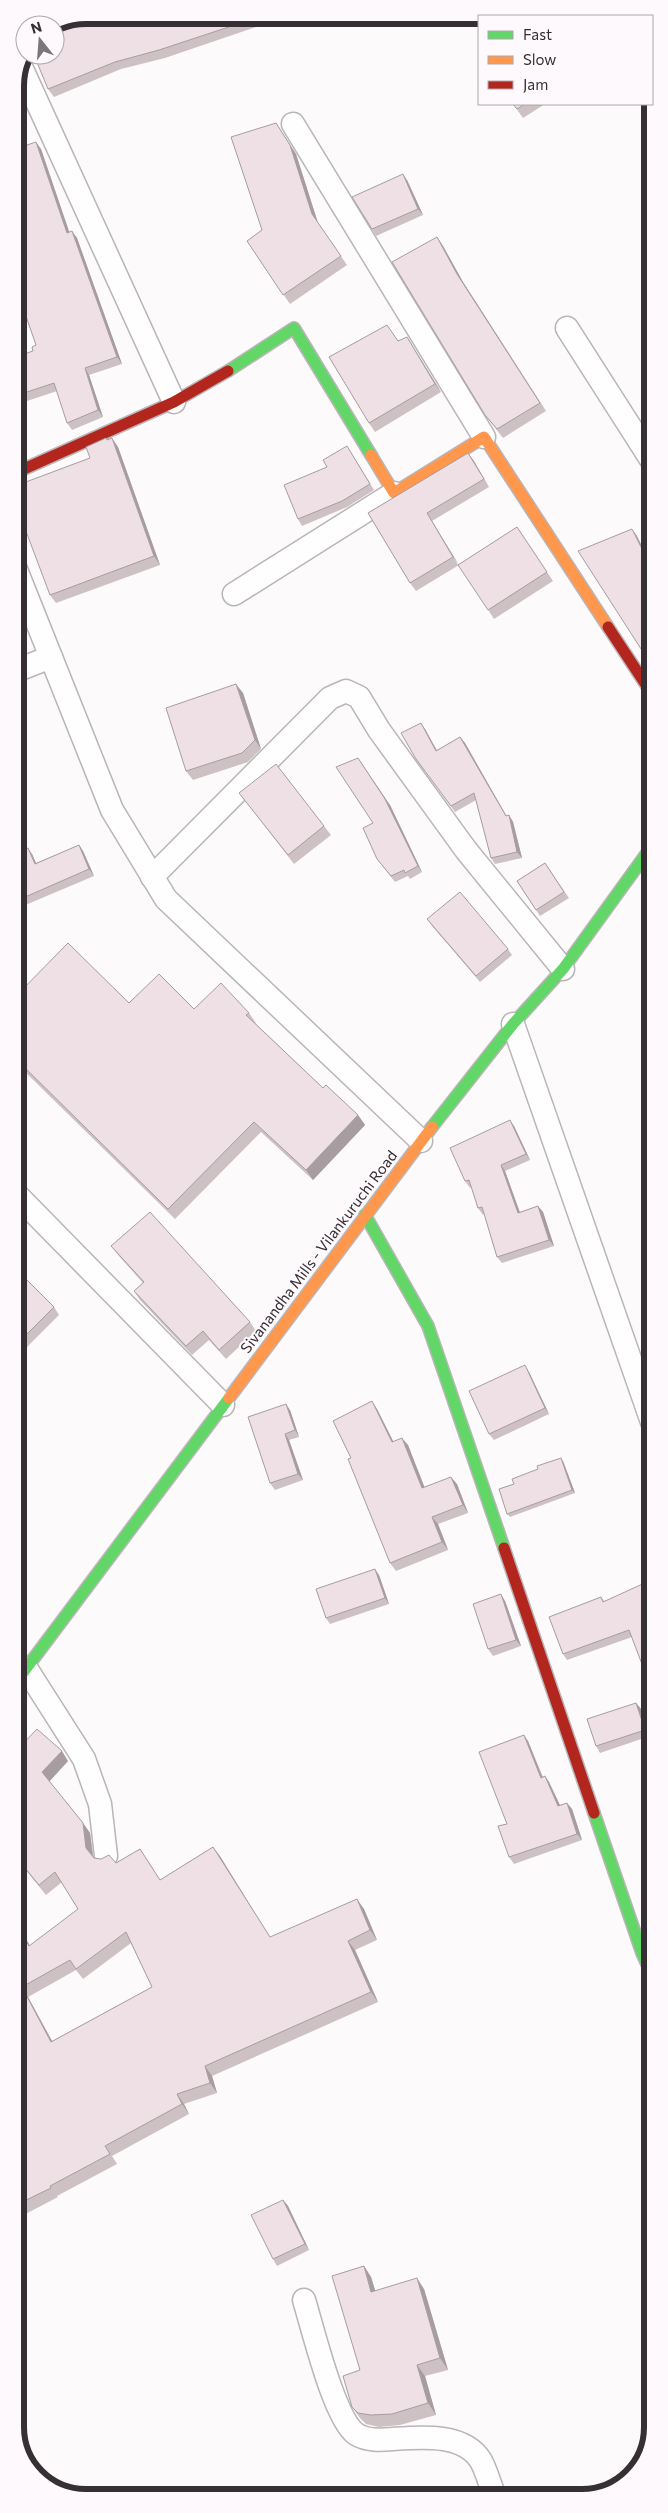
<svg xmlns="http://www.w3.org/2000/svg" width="668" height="2513" viewBox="0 0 668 2513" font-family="Commissioner,sans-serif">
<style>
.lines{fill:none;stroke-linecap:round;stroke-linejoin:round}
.street-casing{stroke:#b9b5b8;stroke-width:25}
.fast-casing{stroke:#b9b5b8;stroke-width:14}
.slow-casing{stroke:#b9b5b8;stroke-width:14}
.jam-casing{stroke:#b9b5b8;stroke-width:14}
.street{stroke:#fffefe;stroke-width:22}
.fast{stroke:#63d668;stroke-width:11}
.slow{stroke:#ff974d;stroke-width:11}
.jam{stroke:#b3261e;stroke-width:11}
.wall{fill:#cdc1c4;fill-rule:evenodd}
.shaded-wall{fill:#a79da0}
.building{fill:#eee0e4;stroke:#a79da0;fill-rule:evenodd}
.labels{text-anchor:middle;stroke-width:4;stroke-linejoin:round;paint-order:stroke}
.street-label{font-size:15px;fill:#362f34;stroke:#fdf9fc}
.rim{fill:none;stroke:#362f34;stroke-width:6}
</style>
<rect width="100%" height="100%" fill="#fcfafb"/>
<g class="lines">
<defs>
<g id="street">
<path d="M 22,69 L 174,402"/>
<path d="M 293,124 L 484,437"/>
<path d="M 567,328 L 652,461"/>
<path d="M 15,567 L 112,810 L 166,899 L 421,1141"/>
<path d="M 234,594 L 394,493"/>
<path d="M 15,671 L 51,657"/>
<path d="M 152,877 L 330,698 L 346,691 L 359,697 L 379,730 L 466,850 L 563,969"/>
<path d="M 513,1024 L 652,1422"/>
<path d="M 16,1194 L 223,1405"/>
<path d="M 26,1668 L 84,1759 L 100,1804 L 106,1856"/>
<path d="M 304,2300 C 313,2329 334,2418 356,2434 C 367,2441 381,2440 393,2439 C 421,2437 464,2433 481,2461 C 487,2472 490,2485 495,2497"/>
</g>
<g id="fast">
<path d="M 228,371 L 294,328 L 371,455"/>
<path d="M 432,1127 L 513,1024 L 563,969 L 652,846"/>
<path d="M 365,1215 L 428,1326 L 504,1548"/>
<path d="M 16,1682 L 229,1398"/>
<path d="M 594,1813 L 642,1953 L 653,1977"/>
</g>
<g id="slow">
<path d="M 371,455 L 394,493 L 484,437 L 608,627"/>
<path d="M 229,1398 L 432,1127"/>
</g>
<g id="jam">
<path d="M 15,473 L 174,402 L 228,371"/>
<path d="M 608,627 L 652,694"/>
<path d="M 504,1548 L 594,1813"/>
</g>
</defs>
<use href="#street" class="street-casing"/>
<use href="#fast" class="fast-casing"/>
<use href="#slow" class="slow-casing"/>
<use href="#jam" class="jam-casing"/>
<use href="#street" class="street"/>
<use href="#fast" class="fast"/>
<use href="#slow" class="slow"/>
<use href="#jam" class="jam"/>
</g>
<g class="wall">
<path d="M 258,15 L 262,25 L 165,58 L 121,69 L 54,97 L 48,89 L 55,55 Z"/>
<path d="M 513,104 L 545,104 L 523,118 Z"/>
<path d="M 276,123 L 296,154 L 318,223 L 347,265 L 290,304 L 247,241 L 262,230 Z"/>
<path d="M 41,149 L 69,232 L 77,238 L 122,364 L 89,375 L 103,417 L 72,430 L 67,423 L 57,391 L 15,405 L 15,357 L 33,351 L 36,345 L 21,303 L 16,297 Z"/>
<path d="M 407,180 L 423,215 L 376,236 L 372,229 Z"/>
<path d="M 437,237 L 443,246 L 463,282 L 546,411 L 503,438 L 485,415 Z"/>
<path d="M 407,337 L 441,392 L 375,432 L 369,423 L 399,341 Z"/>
<path d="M 106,438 L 107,440 L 118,447 L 160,565 L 56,603 L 50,595 L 90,458 Z"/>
<path d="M 347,446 L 374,490 L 347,507 L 302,526 L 298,519 L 327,467 Z"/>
<path d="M 468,453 L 489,487 L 432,521 L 458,565 L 517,527 L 553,581 L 494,619 L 459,565 L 416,591 L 410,583 L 368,513 Z"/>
<path d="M 243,693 L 261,749 L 248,762 L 193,780 L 186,771 Z"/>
<path d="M 425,729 L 437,750 L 460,737 L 465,743 L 506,816 L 509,815 L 513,822 L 522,858 L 495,864 L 491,858 L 476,800 L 455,812 L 416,759 Z"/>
<path d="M 239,793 L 324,826 L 331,835 L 294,864 Z"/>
<path d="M 390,805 L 422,872 L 410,879 L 408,876 L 395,882 L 377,859 L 373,823 Z"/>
<path d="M 79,845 L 83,851 L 94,876 L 16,909 L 15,853 L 32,854 L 36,863 Z"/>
<path d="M 545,863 L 569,898 L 540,916 L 517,881 Z"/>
<path d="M 427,919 L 508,949 L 512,955 L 480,982 L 432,926 Z"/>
<path d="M 16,996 L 129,1003 L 249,1013 L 256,1023 L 255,1023 L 323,1088 L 358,1115 L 365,1125 L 313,1180 L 261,1132 L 175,1219 L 16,1063 Z"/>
<path d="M 514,1126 L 530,1160 L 505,1171 L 520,1212 L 538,1206 L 543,1212 L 554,1246 L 502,1263 L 497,1257 L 484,1214 L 483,1215 L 478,1208 L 471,1187 L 470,1188 L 465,1181 Z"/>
<path d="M 111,1246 L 250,1322 L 256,1331 L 226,1359 L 209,1340 L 192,1355 L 140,1300 L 134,1291 L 143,1283 L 118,1255 Z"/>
<path d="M 16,1269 L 54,1307 L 59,1315 L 16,1358 Z"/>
<path d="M 529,1372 L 549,1414 L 494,1440 L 489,1434 Z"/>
<path d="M 377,1409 L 393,1441 L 408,1445 L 424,1487 L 457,1484 L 468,1513 L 438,1524 L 448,1550 L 396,1571 L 390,1563 L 351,1458 Z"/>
<path d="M 290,1410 L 299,1437 L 289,1440 L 303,1480 L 275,1490 L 270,1483 Z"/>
<path d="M 563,1461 L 575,1493 L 510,1517 L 507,1514 L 514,1484 Z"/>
<path d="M 379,1575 L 389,1604 L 330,1624 L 326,1618 Z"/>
<path d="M 652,1586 L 653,1677 L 650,1678 L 645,1672 L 632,1637 L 567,1660 L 563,1654 L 601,1597 L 604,1601 Z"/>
<path d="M 505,1601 L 521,1646 L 493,1656 L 488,1649 Z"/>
<path d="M 636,1703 L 641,1709 L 650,1736 L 600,1753 L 596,1746 Z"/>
<path d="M 528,1741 L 543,1777 L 545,1776 L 549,1782 L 560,1805 L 567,1803 L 572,1809 L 582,1840 L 514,1864 L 509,1857 L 507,1824 Z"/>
<path d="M 16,1751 L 68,1761 L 49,1781 L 83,1823 L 90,1833 L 94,1858 L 116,1863 L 140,1849 L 160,1880 L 213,1847 L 270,1937 L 364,1909 L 377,1940 L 355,1950 L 378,2002 L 212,2076 L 217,2093 L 184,2104 L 189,2114 L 112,2156 L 117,2164 L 57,2196 L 58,2197 L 16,2219 L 16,1922 L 30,1946 L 78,1909 L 62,1882 L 46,1895 L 16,1858 ZM 131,1943 L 152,1987 L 52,2041 L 28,1997 L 76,1970 L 83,1979 Z"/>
<path d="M 283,2200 L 288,2206 L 309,2250 L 277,2266 L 273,2259 Z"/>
<path d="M 364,2266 L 371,2277 L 375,2290 L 424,2289 L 448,2370 L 425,2376 L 436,2415 L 400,2425 L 379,2427 L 366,2424 L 360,2418 L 352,2407 L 360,2370 Z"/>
</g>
<g class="shaded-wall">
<path d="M 256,15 L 258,15 L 262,25 L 256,18 Z"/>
<path d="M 276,123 L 296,154 L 318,223 L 347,265 L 312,214 Z"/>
<path d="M 36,142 L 41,149 L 72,240 L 67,233 Z"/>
<path d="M 403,174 L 407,180 L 423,215 L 418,209 Z"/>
<path d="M 72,231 L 77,238 L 122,364 L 117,357 Z"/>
<path d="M 437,237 L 443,246 L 463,282 L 546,411 L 457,274 Z"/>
<path d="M 407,337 L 412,345 L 441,392 L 435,384 Z"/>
<path d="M 85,368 L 89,375 L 103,417 L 98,410 Z"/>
<path d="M 112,438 L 118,447 L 160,565 L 154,556 Z"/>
<path d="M 468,453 L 474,461 L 489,487 L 484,479 Z"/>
<path d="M 427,513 L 432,521 L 459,565 L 453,557 Z"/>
<path d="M 632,529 L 637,536 L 652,566 L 650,565 Z"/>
<path d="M 236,684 L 243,693 L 261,749 L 255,740 Z"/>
<path d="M 421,723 L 425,729 L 440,757 L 436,751 Z"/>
<path d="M 460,737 L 465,743 L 510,822 L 506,816 Z"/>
<path d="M 358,758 L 390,805 L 422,872 L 418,866 Z"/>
<path d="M 509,815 L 513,822 L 522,858 L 517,852 Z"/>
<path d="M 79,845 L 83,851 L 94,876 L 89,869 Z"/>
<path d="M 28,848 L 32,854 L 39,870 L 35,864 Z"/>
<path d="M 358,1115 L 365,1125 L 313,1180 L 306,1170 Z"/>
<path d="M 510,1120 L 514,1126 L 530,1160 L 526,1154 Z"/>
<path d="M 501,1165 L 505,1171 L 522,1219 L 518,1213 Z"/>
<path d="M 538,1206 L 543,1212 L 554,1246 L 549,1240 Z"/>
<path d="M 525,1365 L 529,1372 L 549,1414 L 545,1408 Z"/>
<path d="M 372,1401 L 377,1409 L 397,1449 L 392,1442 Z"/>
<path d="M 286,1404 L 290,1410 L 299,1437 L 295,1430 Z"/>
<path d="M 285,1434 L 289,1440 L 303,1480 L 298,1474 Z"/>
<path d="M 402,1438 L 408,1445 L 428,1496 L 422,1488 Z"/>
<path d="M 561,1458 L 563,1461 L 575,1493 L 572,1490 Z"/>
<path d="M 451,1477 L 457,1484 L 468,1513 L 463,1505 Z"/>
<path d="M 432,1517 L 438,1524 L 448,1550 L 442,1542 Z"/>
<path d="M 375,1569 L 379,1575 L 389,1604 L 385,1598 Z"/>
<path d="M 501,1594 L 505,1601 L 521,1646 L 516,1640 Z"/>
<path d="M 636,1703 L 641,1709 L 650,1736 L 645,1730 Z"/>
<path d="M 524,1735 L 528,1741 L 545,1784 L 541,1778 Z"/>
<path d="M 62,1751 L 68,1761 L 49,1782 L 42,1772 Z"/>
<path d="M 545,1776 L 549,1782 L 563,1812 L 558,1806 Z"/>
<path d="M 567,1803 L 572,1809 L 582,1840 L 577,1834 Z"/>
<path d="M 83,1823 L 90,1833 L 93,1858 L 86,1848 Z"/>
<path d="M 213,1847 L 220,1856 L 276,1947 L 270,1937 Z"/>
<path d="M 357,1899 L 364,1909 L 377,1940 L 370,1930 Z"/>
<path d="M 16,1922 L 36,1956 L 29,1946 L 16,1924 Z"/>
<path d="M 348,1941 L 355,1950 L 378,2002 L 371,1992 Z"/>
<path d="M 22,1987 L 28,1997 L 58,2052 L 51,2042 Z"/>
<path d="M 205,2066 L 212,2076 L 217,2093 L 210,2083 Z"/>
<path d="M 177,2094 L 184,2104 L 189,2114 L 182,2104 Z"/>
<path d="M 283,2200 L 288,2206 L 309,2250 L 305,2244 Z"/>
<path d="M 364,2266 L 371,2277 L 379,2303 L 371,2292 Z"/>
<path d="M 417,2278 L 424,2289 L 448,2370 L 440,2358 Z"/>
<path d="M 417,2365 L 425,2376 L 436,2415 L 428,2403 Z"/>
</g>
<g class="building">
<path d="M 86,15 L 256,15 L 256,18 L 159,50 L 115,62 L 48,89 L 34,55 L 55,55 L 55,28 Z"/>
<path d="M 513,104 L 525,104 L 517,109 Z"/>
<path d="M 276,123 L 290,145 L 312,214 L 341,256 L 283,295 L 247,241 L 262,230 L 231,137 Z"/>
<path d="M 36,142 L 67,233 L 72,231 L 117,357 L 85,368 L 98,410 L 67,423 L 54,383 L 15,396 L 15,357 L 33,351 L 32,347 L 36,345 L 19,296 L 16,297 L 15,293 L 15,149 Z"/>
<path d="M 403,174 L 418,209 L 372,229 L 352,197 Z"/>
<path d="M 437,237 L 457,274 L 540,403 L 497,429 L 485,415 L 392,262 Z"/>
<path d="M 387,325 L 398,341 L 407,337 L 435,384 L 369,423 L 329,357 Z"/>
<path d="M 106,438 L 107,440 L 112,438 L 154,556 L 50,595 L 15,502 L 15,486 L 90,458 L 86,447 Z"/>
<path d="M 347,446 L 370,484 L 342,501 L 298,519 L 284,485 L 327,467 L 323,460 Z"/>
<path d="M 468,453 L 484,479 L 427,513 L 453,557 L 410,583 L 368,513 Z"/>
<path d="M 517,527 L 547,572 L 488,610 L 458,565 Z"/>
<path d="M 632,529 L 650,565 L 652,564 L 652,666 L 578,551 Z"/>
<path d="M 236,684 L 255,740 L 242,753 L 186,771 L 166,708 Z"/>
<path d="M 421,723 L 436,751 L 460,737 L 506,816 L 509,815 L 517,852 L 491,858 L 474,793 L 451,806 L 416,759 L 401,733 Z"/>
<path d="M 358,758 L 385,799 L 418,866 L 405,873 L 404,870 L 391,876 L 377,859 L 363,828 L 373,823 L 336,767 Z"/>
<path d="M 276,764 L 324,826 L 288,855 L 239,793 Z"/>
<path d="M 79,845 L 89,869 L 16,901 L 15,853 L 28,848 L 35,864 Z"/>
<path d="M 545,863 L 564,892 L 536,910 L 517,881 Z"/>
<path d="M 460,892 L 508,949 L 476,976 L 427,919 Z"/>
<path d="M 68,943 L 129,1003 L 159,974 L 194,1009 L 221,983 L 249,1013 L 246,1015 L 323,1088 L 326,1085 L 358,1115 L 306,1170 L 254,1122 L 168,1209 L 16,1059 L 16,996 Z"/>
<path d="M 510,1120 L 526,1154 L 501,1165 L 518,1213 L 538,1206 L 549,1240 L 497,1257 L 482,1207 L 478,1208 L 469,1180 L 465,1181 L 450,1148 Z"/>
<path d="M 150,1212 L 250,1322 L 219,1350 L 203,1331 L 186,1346 L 134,1291 L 144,1282 L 111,1246 Z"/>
<path d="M 16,1269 L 54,1307 L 16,1345 Z"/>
<path d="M 525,1365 L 545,1408 L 489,1434 L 469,1391 Z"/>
<path d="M 372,1401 L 392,1442 L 402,1438 L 422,1488 L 451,1477 L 463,1505 L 432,1517 L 442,1542 L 390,1563 L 348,1459 L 351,1458 L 333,1421 Z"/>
<path d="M 286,1404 L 295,1430 L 285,1434 L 298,1474 L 270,1483 L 248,1417 Z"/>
<path d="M 561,1458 L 572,1490 L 507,1514 L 499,1489 L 514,1484 L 512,1479 L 538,1469 L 537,1466 Z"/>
<path d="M 375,1569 L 385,1598 L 326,1618 L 316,1589 Z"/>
<path d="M 649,1581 L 652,1588 L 653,1669 L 645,1672 L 629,1630 L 563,1654 L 549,1617 L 601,1597 L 603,1602 Z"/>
<path d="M 501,1594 L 516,1640 L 488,1649 L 473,1604 Z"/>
<path d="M 636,1703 L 645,1730 L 596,1746 L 587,1719 Z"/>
<path d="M 37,1729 L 62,1751 L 42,1772 L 83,1823 L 86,1848 L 94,1858 L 101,1859 L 109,1855 L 116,1863 L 140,1849 L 160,1880 L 213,1847 L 270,1937 L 357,1899 L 370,1930 L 348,1941 L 371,1992 L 205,2066 L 210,2083 L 177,2094 L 182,2104 L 105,2146 L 110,2154 L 50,2186 L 51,2188 L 16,2205 L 16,1924 L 29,1946 L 78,1909 L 55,1872 L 39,1885 L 16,1857 L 16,1751 ZM 126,1932 L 152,1987 L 51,2042 L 22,1987 L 70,1960 L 76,1969 Z"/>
<path d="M 524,1735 L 541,1778 L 545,1776 L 558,1806 L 567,1803 L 577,1834 L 509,1857 L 498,1826 L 507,1824 L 479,1752 Z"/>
<path d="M 653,1918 L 653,1938 L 646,1921 Z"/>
<path d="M 283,2200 L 305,2244 L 273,2259 L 251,2215 Z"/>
<path d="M 364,2266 L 371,2292 L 417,2278 L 440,2358 L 417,2365 L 428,2403 L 392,2414 L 371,2415 L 358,2413 L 352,2407 L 343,2376 L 360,2370 L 332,2276 Z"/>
</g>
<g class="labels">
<g class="street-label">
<text transform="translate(319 1252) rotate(-53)" y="5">Sivanandha Mills - Vilankuruchi Road</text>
</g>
</g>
<path d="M0 0H668V2513H0ZM86 24H582A62 62 0 0 1 644 86V2427A62 62 0 0 1 582 2489H86A62 62 0 0 1 24 2427V86A62 62 0 0 1 86 24Z" fill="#fdf9fc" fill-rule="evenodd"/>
<path class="rim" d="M86 24H582A62 62 0 0 1 644 86V2427A62 62 0 0 1 582 2489H86A62 62 0 0 1 24 2427V86A62 62 0 0 1 86 24Z"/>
<rect x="478" y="15" width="175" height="90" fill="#fdf9fc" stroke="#ada8ac"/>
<rect x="488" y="31" width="25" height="8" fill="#63d668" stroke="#ada8ac"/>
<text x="523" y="40" font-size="15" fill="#362f34">Fast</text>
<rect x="488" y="56" width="25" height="8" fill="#ff974d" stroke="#ada8ac"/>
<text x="523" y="65" font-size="15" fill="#362f34">Slow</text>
<rect x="488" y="81" width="25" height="8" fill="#b3261e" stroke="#ada8ac"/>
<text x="523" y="90" font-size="15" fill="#362f34">Jam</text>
<g transform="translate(40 40) rotate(343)"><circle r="24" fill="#fdf9fc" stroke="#ada8ac"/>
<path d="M0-4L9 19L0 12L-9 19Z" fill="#7b767a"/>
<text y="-8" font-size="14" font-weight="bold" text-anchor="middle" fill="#362f34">N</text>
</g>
</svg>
